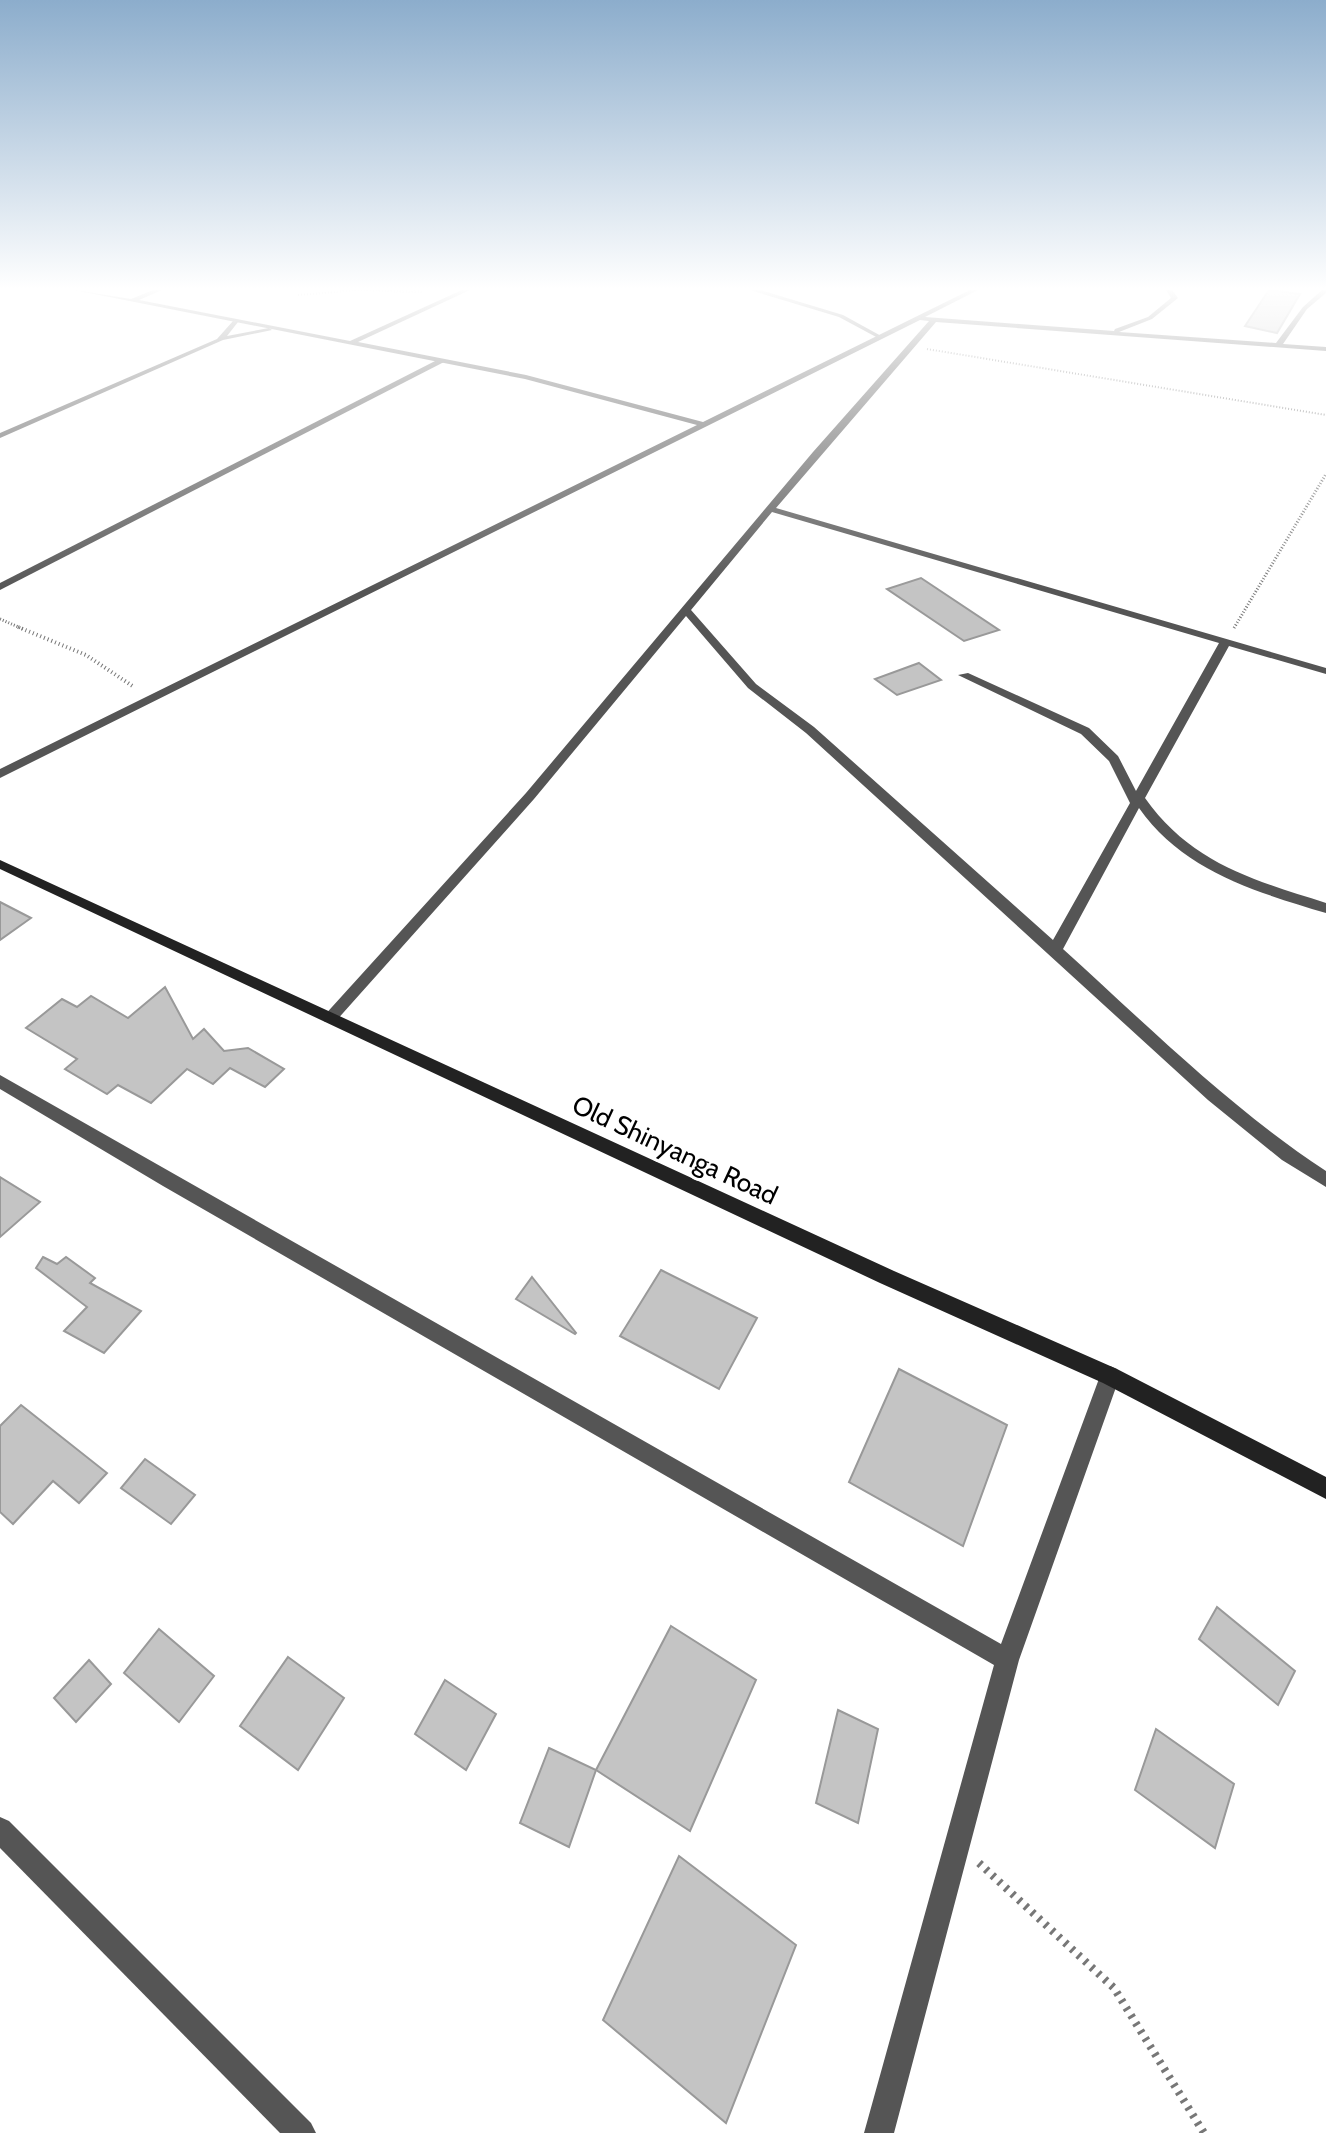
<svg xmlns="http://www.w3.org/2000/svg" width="1326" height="2133" viewBox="0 0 1326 2133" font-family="Cabin,sans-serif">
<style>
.building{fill:#c4c4c4;stroke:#999;stroke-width:2}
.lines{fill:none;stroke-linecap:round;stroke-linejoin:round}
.path-far3{stroke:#777;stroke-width:2;stroke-dasharray:1 2;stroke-linecap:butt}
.path-far2{stroke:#777;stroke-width:3;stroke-dasharray:1 2;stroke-linecap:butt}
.path-far1{stroke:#777;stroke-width:4;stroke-dasharray:1 3;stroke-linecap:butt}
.path{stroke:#777;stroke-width:8;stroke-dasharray:3 6;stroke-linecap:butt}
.service{fill:#555;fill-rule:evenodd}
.minor{fill:#555;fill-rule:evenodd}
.secondary{fill:#222;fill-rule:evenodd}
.labels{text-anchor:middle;stroke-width:6;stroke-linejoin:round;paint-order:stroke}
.street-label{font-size:26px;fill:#000;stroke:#fff}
</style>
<rect width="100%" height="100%" fill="#fff"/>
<g class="building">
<path d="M 1269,290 L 1300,294 L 1277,333 L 1245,326 Z"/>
<path d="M 921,578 L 999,630 L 964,641 L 887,589 Z"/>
<path d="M 919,663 L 941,680 L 897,695 L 875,679 Z"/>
<path d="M 0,902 L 31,918 L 0,940 Z"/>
<path d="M 165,987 L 193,1039 L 204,1029 L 224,1051 L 248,1048 L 284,1069 L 265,1087 L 230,1068 L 213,1084 L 187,1069 L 151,1103 L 118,1085 L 107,1094 L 65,1069 L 77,1059 L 26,1028 L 62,999 L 77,1007 L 91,996 L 128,1018 Z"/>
<path d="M 0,1177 L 40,1202 L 0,1237 Z"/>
<path d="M 43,1257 L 57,1264 L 66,1257 L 95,1278 L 90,1283 L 141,1311 L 104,1353 L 64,1331 L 87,1307 L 36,1268 Z"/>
<path d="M 661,1270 L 757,1318 L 719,1389 L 620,1336 Z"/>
<path d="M 532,1277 L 576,1333 L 575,1334 L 516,1299 Z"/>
<path d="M 899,1369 L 1007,1425 L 963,1546 L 849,1482 Z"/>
<path d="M 21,1405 L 107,1473 L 79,1503 L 53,1481 L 13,1524 L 0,1512 L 0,1426 Z"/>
<path d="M 145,1459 L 195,1495 L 171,1524 L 121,1488 Z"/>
<path d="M 1217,1607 L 1295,1671 L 1278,1705 L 1199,1639 Z"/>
<path d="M 671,1626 L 756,1680 L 690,1831 L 596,1770 Z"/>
<path d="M 159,1629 L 214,1676 L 179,1722 L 124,1673 Z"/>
<path d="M 288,1657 L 344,1698 L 298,1770 L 240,1726 Z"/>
<path d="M 89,1660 L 111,1684 L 76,1722 L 54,1698 Z"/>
<path d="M 445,1680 L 496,1714 L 466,1770 L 415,1734 Z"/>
<path d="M 838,1710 L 878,1729 L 858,1823 L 816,1803 Z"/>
<path d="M 1156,1729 L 1234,1784 L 1215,1848 L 1135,1790 Z"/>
<path d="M 549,1748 L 596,1770 L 569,1847 L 520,1823 Z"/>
<path d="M 679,1856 L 796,1945 L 726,2123 L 603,2020 Z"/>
</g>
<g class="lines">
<g class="path-far3">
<path d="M 298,295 L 357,290 L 423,292"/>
<path d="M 927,349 L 1326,415"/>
</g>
<g class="path-far2">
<path d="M 0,619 L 23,629"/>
<path d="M 1234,628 L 1326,474"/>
</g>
<path class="path-far1" d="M 18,627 L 86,655 L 134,687"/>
<path class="path" d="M 979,1863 L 1114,1988 L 1204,2133"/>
<g class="service">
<path d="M 750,290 L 760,290 L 843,315 L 883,337 L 878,338 L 839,317 Z"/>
<path d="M 233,321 L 238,322 L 227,336 L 269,328 L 272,330 L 223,340 L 0,438 L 0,433 L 217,339 Z"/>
<path d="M 439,359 L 446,361 L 0,590 L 0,583 Z"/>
</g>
<g class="minor">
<path d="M 74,290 L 131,299 L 153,290 L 162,290 L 139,300 L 350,341 L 462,290 L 470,290 L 358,342 L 526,375 L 703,422 L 970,290 L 978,290 L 925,317 L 1114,331 L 1115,329 L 1148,317 L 1171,298 L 1166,290 L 1172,290 L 1178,298 L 1152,319 L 1119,332 L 1276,343 L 1303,307 L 1322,290 L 1326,290 L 1326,293 L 1307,309 L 1283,344 L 1326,347 L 1326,351 L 936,322 L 776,508 L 1326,668 L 1326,674 L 1229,646 L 1145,798 C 1191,863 1253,880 1326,903 L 1326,913 C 1256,892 1183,871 1139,808 L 1063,949 C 1147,1025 1230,1108 1326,1171 L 1326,1187 L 1282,1160 L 1208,1100 L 806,733 L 748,688 L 686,616 L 534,799 L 335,1022 L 325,1022 L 322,1018 L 526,793 L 813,452 L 929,321 L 920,320 L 0,778 L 0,769 L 697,425 L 525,379 ZM 772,512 L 1219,643 L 1136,791 L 1118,756 L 1089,728 L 968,673 L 958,675 L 1081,734 L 1109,761 L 1130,803 L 1053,940 L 814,727 L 756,684 L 691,610 Z"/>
<path d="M 0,1075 L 1001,1644 L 1100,1376 L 1103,1369 L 1110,1366 L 1117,1369 L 1120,1376 L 1019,1660 L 894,2133 L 864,2133 L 994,1665 L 163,1186 L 0,1089 Z"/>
<path d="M 0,1817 L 9,1821 L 311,2123 L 316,2133 L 280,2133 L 0,1848 Z"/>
</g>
<path class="secondary" d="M 0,860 L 894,1271 L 1117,1369 L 1326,1477 L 1326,1499 L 1103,1383 L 880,1283 L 0,869 Z"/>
</g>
<linearGradient id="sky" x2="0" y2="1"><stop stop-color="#8cadcc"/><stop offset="0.49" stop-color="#fff"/><stop offset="1" stop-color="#fff" stop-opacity="0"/></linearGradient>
<rect width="1326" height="589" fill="url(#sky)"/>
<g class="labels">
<g class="street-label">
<text transform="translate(675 1150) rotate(25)" y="9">Old Shinyanga Road</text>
</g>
</g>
</svg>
